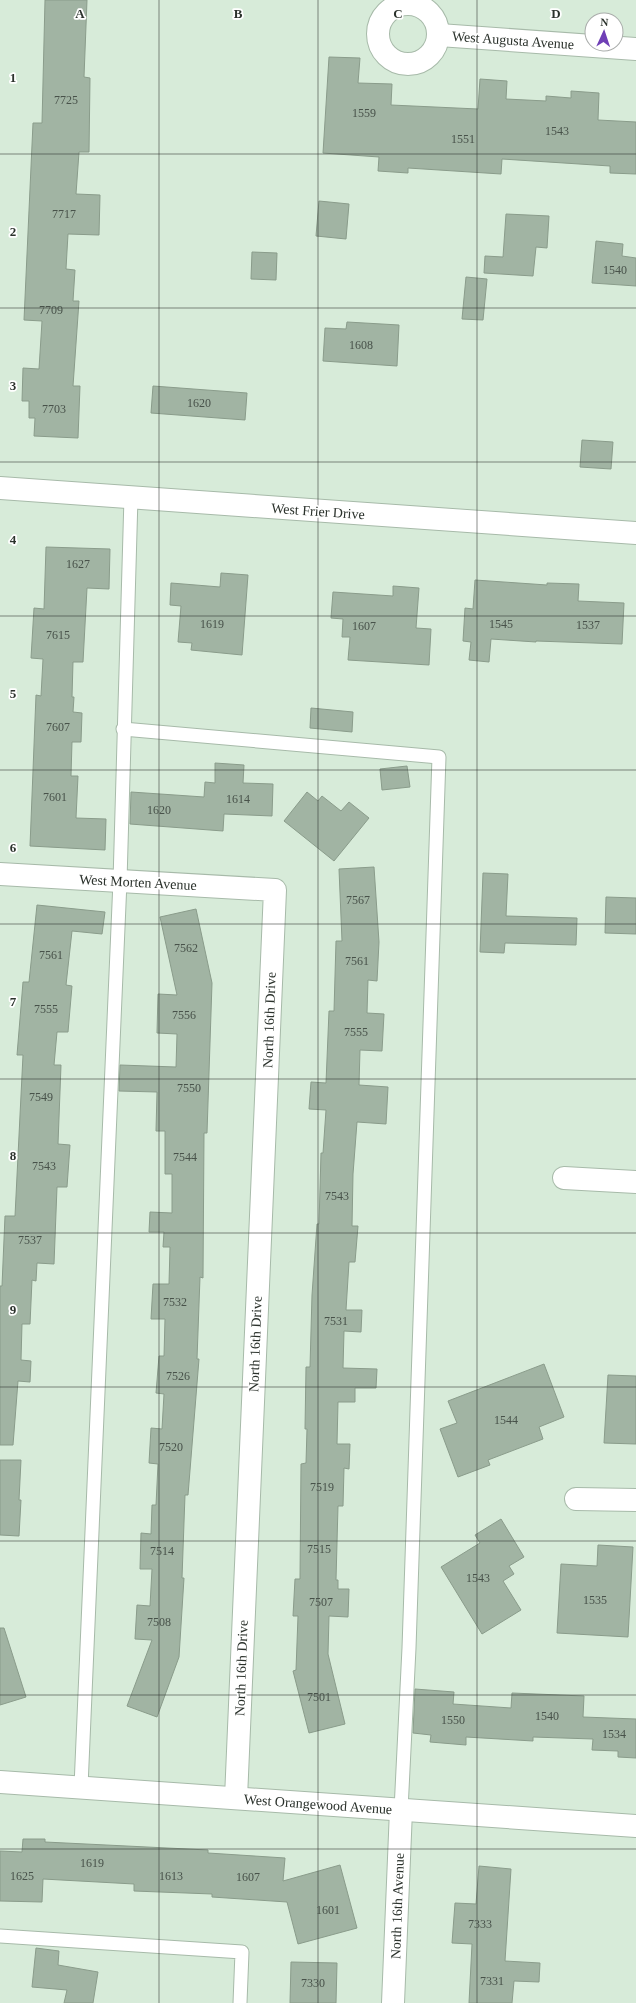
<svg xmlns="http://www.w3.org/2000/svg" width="636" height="2003" viewBox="0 0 636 2003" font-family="'Times New Roman',serif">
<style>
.building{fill:#a1b4a3;stroke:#8a9c8b}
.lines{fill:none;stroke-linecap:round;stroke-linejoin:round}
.service-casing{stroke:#a7baa9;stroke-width:15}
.minor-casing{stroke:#a7baa9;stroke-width:24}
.service{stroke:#fff;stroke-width:13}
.minor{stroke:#fff;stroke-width:22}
.grid{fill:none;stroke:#2b322c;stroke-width:1;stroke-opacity:0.55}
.labels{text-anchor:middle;stroke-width:3.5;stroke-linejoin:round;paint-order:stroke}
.number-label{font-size:12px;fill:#48524a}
.street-label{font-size:14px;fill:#2b322c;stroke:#fff}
.grid-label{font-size:13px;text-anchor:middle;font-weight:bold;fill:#2b322c;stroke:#fff;stroke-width:3.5;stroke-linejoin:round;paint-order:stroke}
</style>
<rect width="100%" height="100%" fill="#d7ebd9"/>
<g class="building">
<path d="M 45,0 L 87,0 L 84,77 L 90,78 L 89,152 L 79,152 L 76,194 L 100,195 L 99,235 L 68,234 L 66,269 L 75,270 L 73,301 L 79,301 L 73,386 L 80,386 L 78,438 L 34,436 L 35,418 L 29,418 L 29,401 L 22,401 L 23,368 L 39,369 L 42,321 L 24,320 L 33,123 L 42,123 Z"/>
<path d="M 329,57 L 360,58 L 358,83 L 392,84 L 391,105 L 478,109 L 480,79 L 507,81 L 506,99 L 546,101 L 546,96 L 571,98 L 571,91 L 599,93 L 598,120 L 636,122 L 636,174 L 610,173 L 610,166 L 502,159 L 501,174 L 408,168 L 408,173 L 378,171 L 379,157 L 323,153 Z"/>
<path d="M 319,201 L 349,204 L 346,239 L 316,236 Z"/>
<path d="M 506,214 L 549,216 L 547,248 L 536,247 L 533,276 L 484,273 L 485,256 L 503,257 Z"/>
<path d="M 596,241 L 623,244 L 622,256 L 636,258 L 636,286 L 592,283 Z"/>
<path d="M 252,252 L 277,253 L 276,280 L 251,279 Z"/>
<path d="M 466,277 L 487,279 L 483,320 L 462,319 Z"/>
<path d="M 347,322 L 399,325 L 397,366 L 323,361 L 325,328 L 346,329 Z"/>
<path d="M 153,386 L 247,393 L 245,420 L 151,413 Z"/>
<path d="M 582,440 L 613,442 L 611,469 L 580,467 Z"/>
<path d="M 46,547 L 110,549 L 109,589 L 87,588 L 83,662 L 73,662 L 72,697 L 74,697 L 73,712 L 82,713 L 81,742 L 72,742 L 71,776 L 78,776 L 76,818 L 106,819 L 105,850 L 30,846 L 36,695 L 41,696 L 43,659 L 31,658 L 34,608 L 44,609 Z"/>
<path d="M 221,573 L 248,575 L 242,655 L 191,650 L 192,643 L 178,642 L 181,606 L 170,605 L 171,583 L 220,587 Z"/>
<path d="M 475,580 L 547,585 L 547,583 L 579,584 L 578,601 L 624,603 L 622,644 L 536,641 L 536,642 L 491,639 L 489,662 L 469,660 L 471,642 L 463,641 L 465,608 L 473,609 Z"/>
<path d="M 393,586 L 419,588 L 416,628 L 431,629 L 429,665 L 348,660 L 350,637 L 342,637 L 343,619 L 331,618 L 333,592 L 393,596 Z"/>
<path d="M 311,708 L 353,712 L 352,732 L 310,728 Z"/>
<path d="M 215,763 L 244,765 L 243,783 L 273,784 L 272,816 L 224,814 L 223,831 L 130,824 L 131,792 L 204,797 L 205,782 L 215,783 Z"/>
<path d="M 407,766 L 410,787 L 382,790 L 380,769 Z"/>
<path d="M 307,792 L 318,801 L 322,796 L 341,811 L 349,802 L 369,818 L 334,861 L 284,821 Z"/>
<path d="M 374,867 L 379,942 L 377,981 L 368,980 L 367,1013 L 384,1014 L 382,1051 L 360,1050 L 359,1085 L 388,1087 L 386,1124 L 357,1122 L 353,1174 L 352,1226 L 358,1226 L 355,1262 L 349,1262 L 346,1310 L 362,1310 L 361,1332 L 344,1331 L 343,1368 L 377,1369 L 376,1388 L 355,1388 L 355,1402 L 338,1402 L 337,1444 L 350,1444 L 349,1469 L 344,1468 L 343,1506 L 338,1506 L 336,1580 L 338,1580 L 338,1589 L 349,1589 L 348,1617 L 329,1616 L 328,1654 L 345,1724 L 309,1733 L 293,1671 L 296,1670 L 298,1616 L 293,1616 L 295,1579 L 300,1579 L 301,1464 L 306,1463 L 307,1429 L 305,1429 L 306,1367 L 310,1367 L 312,1295 L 317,1224 L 319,1224 L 321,1153 L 323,1153 L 326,1110 L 309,1109 L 311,1082 L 326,1083 L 329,1011 L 334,1011 L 336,941 L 342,941 L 339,869 Z"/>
<path d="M 483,873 L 508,874 L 506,916 L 577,918 L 576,945 L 505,943 L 504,953 L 480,952 Z"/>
<path d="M 606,897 L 636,898 L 636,934 L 605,933 Z"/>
<path d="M 37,905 L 105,912 L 102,934 L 72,931 L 66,985 L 72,986 L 68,1032 L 57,1032 L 54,1065 L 61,1065 L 58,1144 L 70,1145 L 67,1187 L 57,1187 L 54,1264 L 37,1263 L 36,1281 L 32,1280 L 30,1324 L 22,1324 L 21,1360 L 31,1361 L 30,1382 L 18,1381 L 13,1445 L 0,1445 L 0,1286 L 2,1286 L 5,1216 L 15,1216 L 23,1055 L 17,1055 L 23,982 L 29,982 Z"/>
<path d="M 196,909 L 212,983 L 207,1133 L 204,1133 L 203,1278 L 200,1277 L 197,1359 L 199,1359 L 188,1495 L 185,1495 L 182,1578 L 184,1578 L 179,1657 L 157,1717 L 127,1706 L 152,1640 L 135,1639 L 137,1605 L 150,1606 L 152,1569 L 140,1569 L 141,1533 L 151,1534 L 152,1505 L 156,1505 L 158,1464 L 149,1463 L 151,1428 L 162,1429 L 164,1394 L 156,1393 L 159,1356 L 164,1356 L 165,1319 L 151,1319 L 153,1284 L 169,1284 L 170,1247 L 163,1247 L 164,1232 L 149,1232 L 150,1212 L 172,1213 L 172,1174 L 165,1174 L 165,1131 L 156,1131 L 157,1092 L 119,1091 L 120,1065 L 176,1067 L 177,1034 L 157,1033 L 158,994 L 177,995 L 160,917 Z"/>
<path d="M 544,1364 L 564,1417 L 539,1427 L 543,1439 L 488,1460 L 490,1465 L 458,1477 L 440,1429 L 457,1423 L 448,1401 Z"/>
<path d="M 608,1375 L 636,1376 L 636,1444 L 604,1443 Z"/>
<path d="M 0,1460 L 21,1460 L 19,1500 L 21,1500 L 19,1536 L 0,1535 Z"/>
<path d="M 501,1519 L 524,1557 L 509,1566 L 514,1574 L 503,1581 L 521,1610 L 482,1634 L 441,1567 L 480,1543 L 475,1535 Z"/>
<path d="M 598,1545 L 633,1547 L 628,1637 L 557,1633 L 561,1564 L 597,1566 Z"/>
<path d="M 0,1628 L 4,1628 L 26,1697 L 0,1705 Z"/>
<path d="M 415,1689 L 454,1692 L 453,1704 L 511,1708 L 512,1693 L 584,1696 L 583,1717 L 636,1719 L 636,1758 L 618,1757 L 618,1751 L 592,1750 L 593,1739 L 533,1737 L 533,1741 L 466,1737 L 466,1745 L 430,1742 L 431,1735 L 413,1733 Z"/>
<path d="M 23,1839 L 45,1839 L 45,1842 L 208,1850 L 208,1853 L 285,1858 L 283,1881 L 340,1865 L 357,1928 L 298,1944 L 287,1902 L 212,1897 L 212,1894 L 134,1891 L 134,1884 L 43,1879 L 42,1902 L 0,1901 L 0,1851 L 22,1852 Z"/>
<path d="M 479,1866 L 511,1869 L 505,1961 L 540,1963 L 539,1982 L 514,1981 L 512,2003 L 469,2003 L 472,1944 L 452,1943 L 455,1903 L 476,1904 Z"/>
<path d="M 36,1948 L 59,1951 L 58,1965 L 98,1972 L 93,2003 L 64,2003 L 67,1990 L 32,1987 Z"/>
<path d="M 291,1962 L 337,1963 L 336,2003 L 290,2003 Z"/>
</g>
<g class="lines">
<defs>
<g id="service">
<path d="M 123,729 L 439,757 L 409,1648 L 401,1810"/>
<path d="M 81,1787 L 120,881 L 131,497"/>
<path d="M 0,1936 L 242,1952 L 240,2003"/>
</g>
<g id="minor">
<circle cx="408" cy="34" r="30"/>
<path d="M 439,35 L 636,49"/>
<path d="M 0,488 L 636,533"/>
<path d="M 0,874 L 275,890 L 236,1798"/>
<path d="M 564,1178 L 636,1182"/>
<path d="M 576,1499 L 636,1500"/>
<path d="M 0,1782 L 636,1826"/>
<path d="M 393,2003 L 401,1810"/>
</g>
</defs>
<use href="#service" class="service-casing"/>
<use href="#minor" class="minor-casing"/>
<use href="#service" class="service"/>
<use href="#minor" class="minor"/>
</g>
<path class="grid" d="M 159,0 L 159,2003M 318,0 L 318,2003M 477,0 L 477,2003M 0,154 L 636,154M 0,308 L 636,308M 0,462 L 636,462M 0,616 L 636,616M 0,770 L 636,770M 0,924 L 636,924M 0,1079 L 636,1079M 0,1233 L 636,1233M 0,1387 L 636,1387M 0,1541 L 636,1541M 0,1695 L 636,1695M 0,1849 L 636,1849"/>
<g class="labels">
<g class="number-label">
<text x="66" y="104">7725</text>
<text x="364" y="117">1559</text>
<text x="557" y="135">1543</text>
<text x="463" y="143">1551</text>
<text x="64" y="218">7717</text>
<text x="615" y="274">1540</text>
<text x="51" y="314">7709</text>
<text x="361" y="349">1608</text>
<text x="199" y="407">1620</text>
<text x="54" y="413">7703</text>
<text x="78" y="568">1627</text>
<text x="212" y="628">1619</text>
<text x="501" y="628">1545</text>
<text x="588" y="629">1537</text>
<text x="364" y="630">1607</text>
<text x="58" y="639">7615</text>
<text x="58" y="731">7607</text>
<text x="55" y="801">7601</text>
<text x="238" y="803">1614</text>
<text x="159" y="814">1620</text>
<text x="358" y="904">7567</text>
<text x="186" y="952">7562</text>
<text x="51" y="959">7561</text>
<text x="357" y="965">7561</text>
<text x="46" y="1013">7555</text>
<text x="184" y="1019">7556</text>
<text x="356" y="1036">7555</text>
<text x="189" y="1092">7550</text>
<text x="41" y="1101">7549</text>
<text x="185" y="1161">7544</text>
<text x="44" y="1170">7543</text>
<text x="337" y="1200">7543</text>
<text x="30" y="1244">7537</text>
<text x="175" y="1306">7532</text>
<text x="336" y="1325">7531</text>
<text x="178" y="1380">7526</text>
<text x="506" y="1424">1544</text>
<text x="171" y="1451">7520</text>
<text x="322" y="1491">7519</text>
<text x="319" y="1553">7515</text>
<text x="162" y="1555">7514</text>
<text x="478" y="1582">1543</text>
<text x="595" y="1604">1535</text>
<text x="321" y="1606">7507</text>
<text x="159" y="1626">7508</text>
<text x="319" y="1701">7501</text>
<text x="547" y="1720">1540</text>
<text x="453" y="1724">1550</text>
<text x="614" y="1738">1534</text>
<text x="92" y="1867">1619</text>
<text x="22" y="1880">1625</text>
<text x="171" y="1880">1613</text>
<text x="248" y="1881">1607</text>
<text x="328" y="1914">1601</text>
<text x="480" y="1928">7333</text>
<text x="492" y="1985">7331</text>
<text x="313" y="1987">7330</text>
</g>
<g class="street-label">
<text transform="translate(513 40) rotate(4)" y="5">West Augusta Avenue</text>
<text transform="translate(318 511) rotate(4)" y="5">West Frier Drive</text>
<text transform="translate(138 882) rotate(3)" y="5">West Morten Avenue</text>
<text transform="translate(269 1020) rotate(-88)" y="5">North 16th Drive</text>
<text transform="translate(255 1344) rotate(-88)" y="5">North 16th Drive</text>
<text transform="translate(241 1668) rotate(-88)" y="5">North 16th Drive</text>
<text transform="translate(318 1804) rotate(4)" y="5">West Orangewood Avenue</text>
<text transform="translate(397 1906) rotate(-88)" y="5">North 16th Avenue</text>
</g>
</g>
<g class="grid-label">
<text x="80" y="18">A</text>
<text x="238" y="18">B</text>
<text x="398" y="18">C</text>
<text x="556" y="18">D</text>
<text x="13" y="82">1</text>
<text x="13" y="236">2</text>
<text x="13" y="390">3</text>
<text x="13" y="544">4</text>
<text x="13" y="698">5</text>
<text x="13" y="852">6</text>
<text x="13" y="1006">7</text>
<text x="13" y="1160">8</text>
<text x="13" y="1314">9</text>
</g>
<g transform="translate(604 32) rotate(3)"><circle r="19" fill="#ffffff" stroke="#aaadab"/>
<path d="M0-3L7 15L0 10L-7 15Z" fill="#6f3fb6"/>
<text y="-6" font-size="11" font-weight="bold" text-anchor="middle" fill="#2b322c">N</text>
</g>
</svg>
